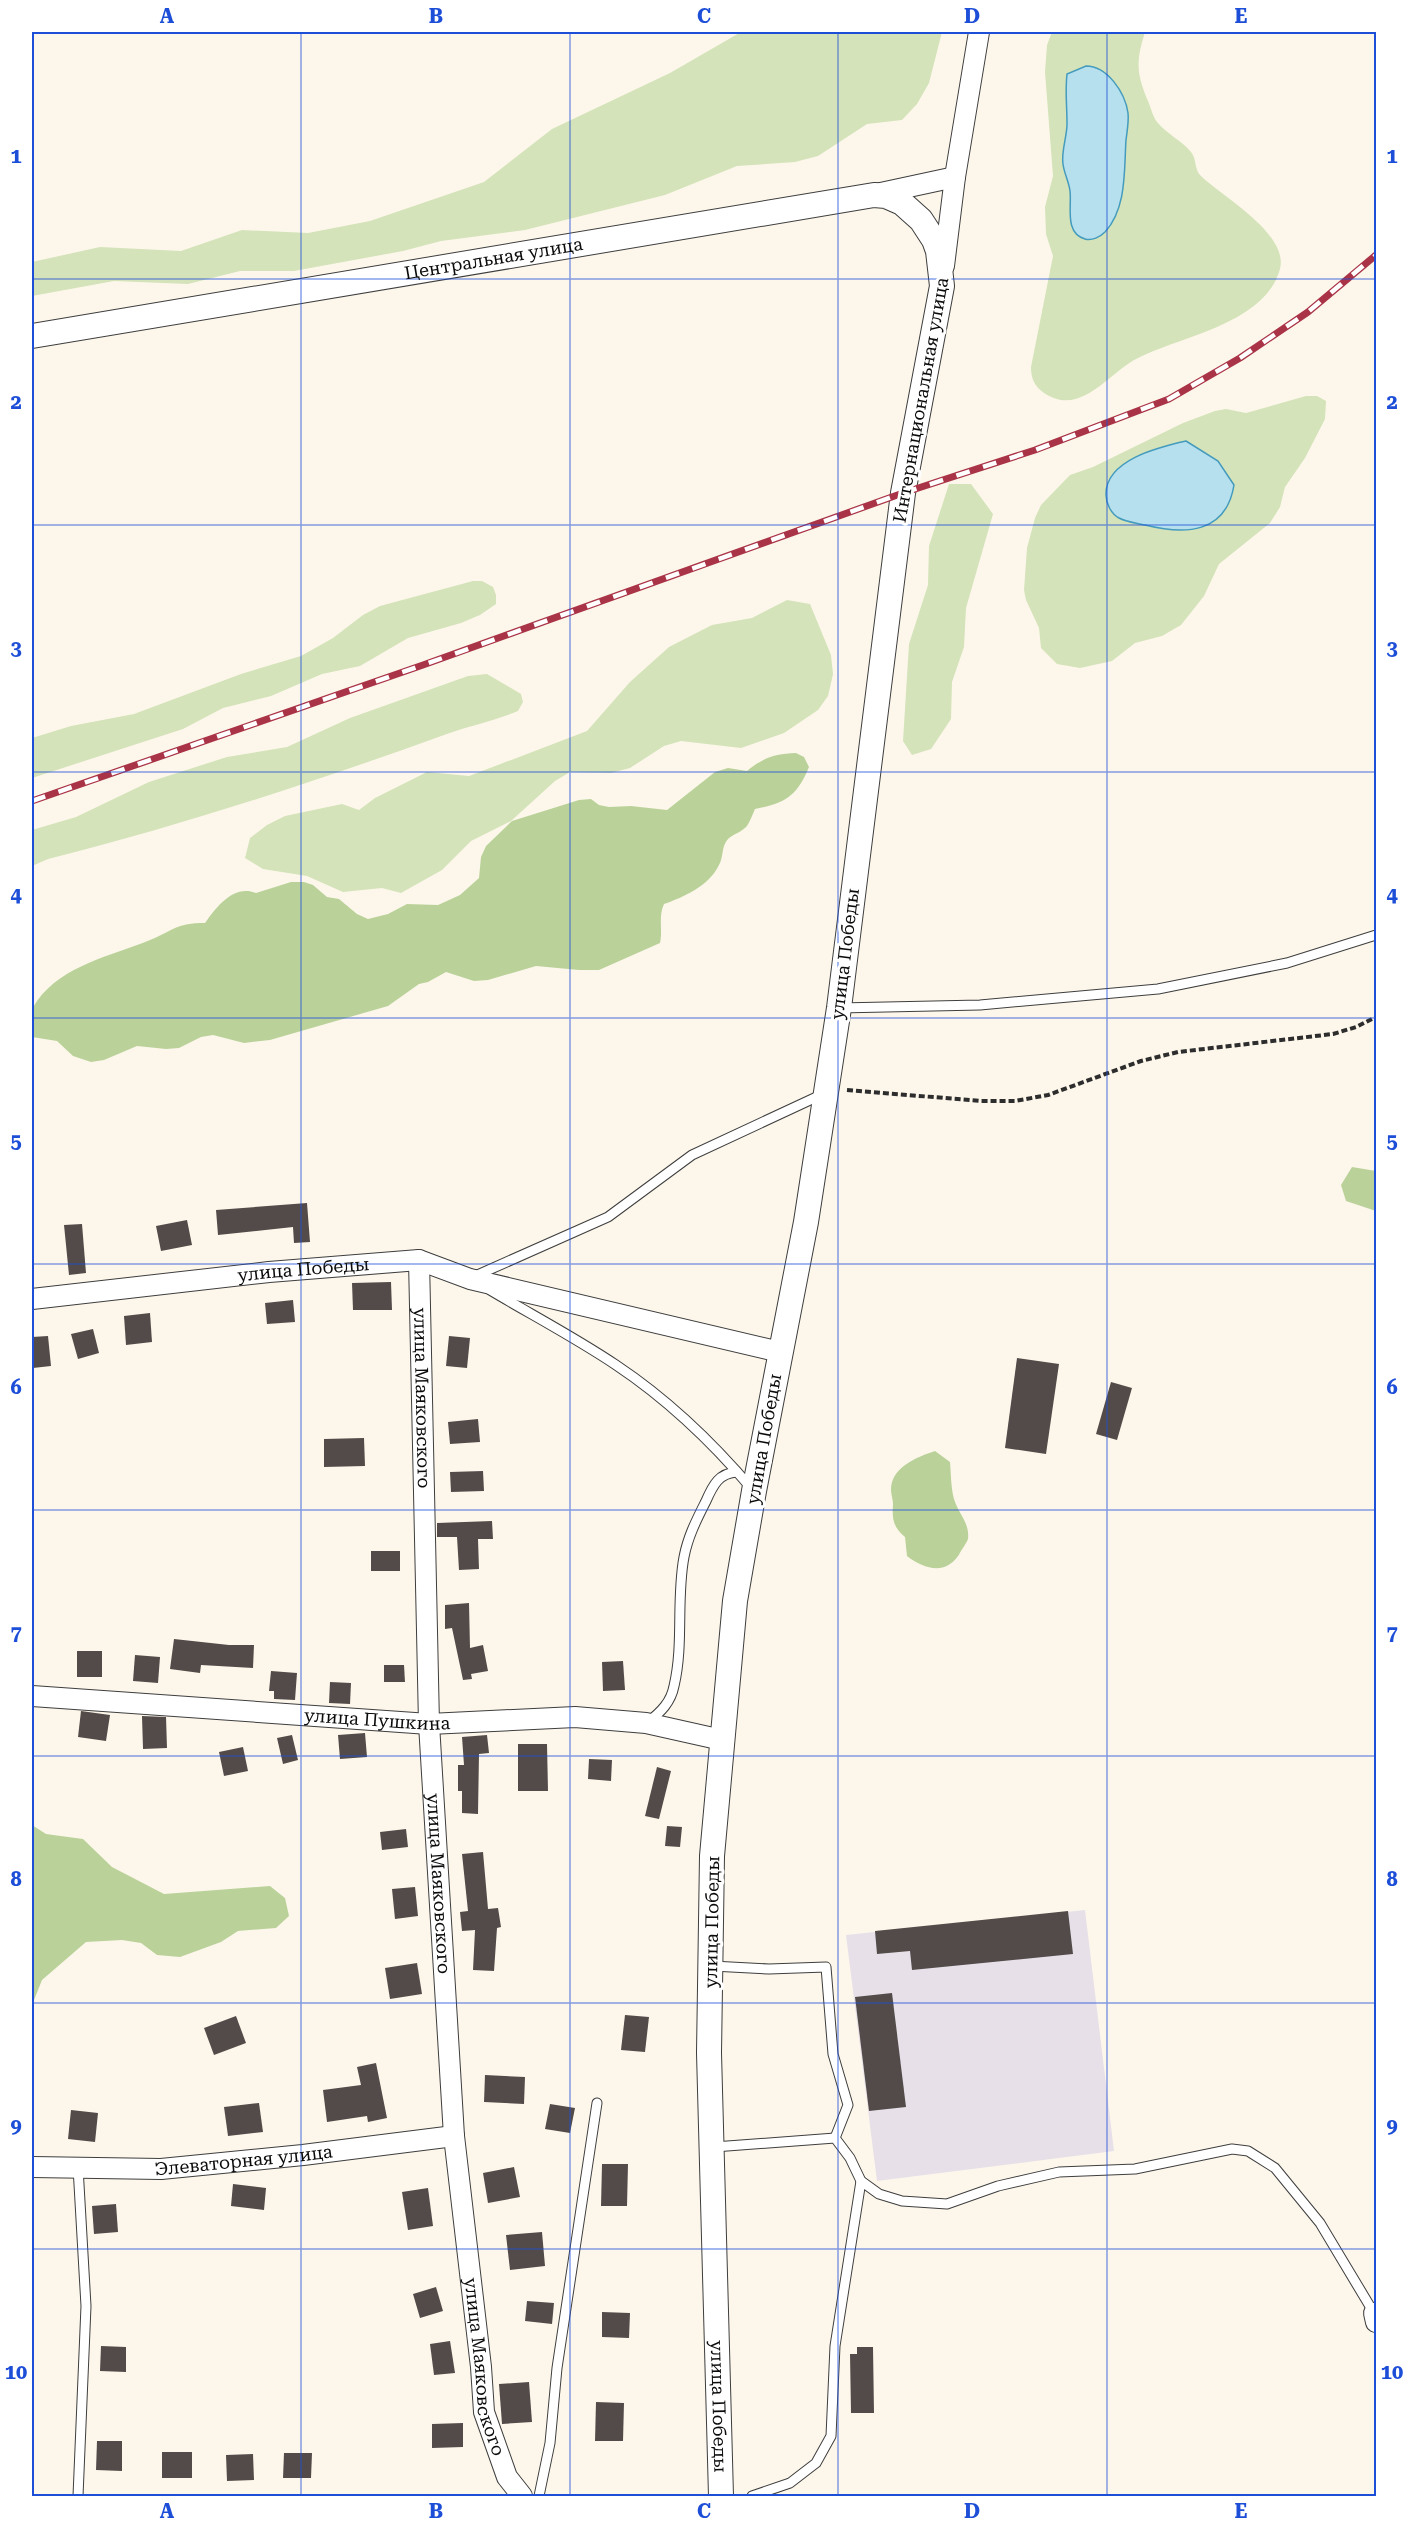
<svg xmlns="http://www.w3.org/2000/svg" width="1408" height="2528" viewBox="0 0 1408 2528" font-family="'Roboto Serif',serif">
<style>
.industrial{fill:#e7e0e9}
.green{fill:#d4e3b9;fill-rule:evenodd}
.forest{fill:#bad29a}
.water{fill:#b6e0ee;stroke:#459bbd;stroke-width:1.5}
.building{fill:#524b49}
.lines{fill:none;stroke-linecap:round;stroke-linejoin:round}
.service-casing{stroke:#3e3e3e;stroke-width:11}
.minor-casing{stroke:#3e3e3e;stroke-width:22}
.tertiary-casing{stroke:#3e3e3e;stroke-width:26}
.path{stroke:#2d2d2d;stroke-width:4;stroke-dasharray:6 3;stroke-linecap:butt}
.service{stroke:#fff;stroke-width:9}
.minor{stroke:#fff;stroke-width:20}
.tertiary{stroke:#fff;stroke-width:24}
.rail-casing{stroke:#aa3447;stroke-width:7}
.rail{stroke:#fff;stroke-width:4.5;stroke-dasharray:14;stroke-linecap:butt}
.grid{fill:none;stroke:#1d4ed8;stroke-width:1.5;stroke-opacity:0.55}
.labels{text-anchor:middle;stroke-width:6;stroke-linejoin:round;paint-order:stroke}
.street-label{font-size:18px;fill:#0b0b0b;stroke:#fff}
.neatline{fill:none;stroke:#1d4ed8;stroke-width:2}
.grid-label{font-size:20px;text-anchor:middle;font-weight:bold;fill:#1d4ed8}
</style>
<rect width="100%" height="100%" fill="#fdf7eb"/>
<path class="industrial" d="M 1085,1910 L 1114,2151 L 877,2181 L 846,1935 Z"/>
<g class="green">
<path d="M 741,32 L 942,32 L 929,83 L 917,104 L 902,120 L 867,124 L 818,156 L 795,162 L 737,166 L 665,195 L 525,230 L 441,241 L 403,251 L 294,271 L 240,271 L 188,284 L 114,281 L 32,296 L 32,262 L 100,247 L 181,251 L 242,230 L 308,233 L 370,221 L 484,182 L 552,129 L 670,73 Z"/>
<path d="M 1052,32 L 1145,32 C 1136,61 1136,73 1148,101 C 1151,108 1153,117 1157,122 C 1167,134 1182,141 1191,152 C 1197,159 1194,170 1201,176 C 1223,197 1289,234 1280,269 C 1265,324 1181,336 1138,358 C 1109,372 1081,418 1044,393 C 1034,386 1031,378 1031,367 L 1053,256 L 1046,234 L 1045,207 L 1053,176 L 1045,72 L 1047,45 ZM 1064,95 L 1078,236 L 1070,219 L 1070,190 L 1063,163 L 1067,124 Z"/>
<path d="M 1306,396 L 1317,396 L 1326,401 L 1325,419 L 1305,458 L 1285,487 L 1280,507 L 1270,523 L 1219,564 L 1204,596 L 1181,625 L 1162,636 L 1135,643 L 1112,661 L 1080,668 L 1057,664 L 1041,648 L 1039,628 L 1026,600 L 1024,590 L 1027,548 L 1035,518 L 1041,505 L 1070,475 L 1093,467 L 1183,423 L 1215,411 L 1226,409 L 1246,413 Z"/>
<path d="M 949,484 L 971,484 L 993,514 L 966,608 L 964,647 L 952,682 L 951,719 L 931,749 L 912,755 L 903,741 L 909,644 L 928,585 L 929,546 Z"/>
<path d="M 473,581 L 482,581 L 493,587 L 496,595 L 496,604 L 480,615 L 461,623 L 408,638 L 360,666 L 322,674 L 271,696 L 223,708 L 183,729 L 32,778 L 32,738 L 71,726 L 134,714 L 241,674 L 301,656 L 333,638 L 363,615 L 380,606 Z"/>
<path d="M 787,600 L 810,604 L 831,655 L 833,674 L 828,696 L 818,710 L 784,733 L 741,748 L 681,741 L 664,746 L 630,768 L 611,773 L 570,772 L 555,781 L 511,821 L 471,841 L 442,870 L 401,893 L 382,888 L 343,892 L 307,876 L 263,869 L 245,858 L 250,838 L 267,825 L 285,816 L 342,804 L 359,810 L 375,798 L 427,772 L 469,776 L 587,731 L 630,682 L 669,647 L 712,625 L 752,618 Z"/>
<path d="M 487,674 L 521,694 L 523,702 L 518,711 C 494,721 468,726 444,735 C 314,782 183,825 48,859 L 32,866 L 32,830 L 76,817 L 149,782 L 227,757 L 287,747 L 350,718 L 468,676 Z"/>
</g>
<g class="forest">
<path d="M 796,753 L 804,757 L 809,767 C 797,796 786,803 755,809 C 753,814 750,821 747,826 C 742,832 733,834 728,839 C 721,847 724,856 719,865 C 709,886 684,897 664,904 C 658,917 663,930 660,943 L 599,970 L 579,970 L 536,966 L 488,980 L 474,981 L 446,972 L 428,982 L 419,984 L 388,1006 L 270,1040 L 244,1043 L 213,1035 L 201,1037 L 179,1048 L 166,1049 L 137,1046 L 104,1060 L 91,1062 L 73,1056 L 57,1041 L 32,1037 C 31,1024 29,1011 37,1001 C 63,965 111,956 150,940 C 174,930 176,923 205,923 C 217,906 234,884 256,893 L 291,882 L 304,882 L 313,885 L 327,897 L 339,899 L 357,914 L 368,919 L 388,914 L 407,904 L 438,905 L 460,895 L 479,878 L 481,857 L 486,846 L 512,821 L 579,800 L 591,799 L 599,805 L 609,807 L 631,806 L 667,810 L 715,772 L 728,768 L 747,771 C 764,757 775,754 796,753 Z"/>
<path d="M 1352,1167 L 1376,1171 L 1376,1211 L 1346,1201 L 1341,1185 Z"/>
<path d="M 935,1451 L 950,1462 C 951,1474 951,1488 954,1499 C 958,1513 970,1523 968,1539 C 967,1542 963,1548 961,1551 C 949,1575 926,1571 907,1556 L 905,1537 C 893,1527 892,1519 893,1504 C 893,1499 891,1495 891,1490 C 891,1467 917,1457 935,1451 Z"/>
<path d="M 32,1825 L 46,1834 L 83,1839 L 112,1867 L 164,1894 L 270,1886 L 285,1898 L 289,1916 L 276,1928 L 238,1931 L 221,1942 L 180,1957 L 157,1955 L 141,1943 L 122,1940 L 86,1942 L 42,1980 L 32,2005 Z"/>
</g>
<g class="water">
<path d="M 1086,66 C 1107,66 1125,92 1128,113 C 1129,121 1127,132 1126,140 C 1124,170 1127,208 1105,232 C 1100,237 1092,241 1085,239 C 1064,233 1072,206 1070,191 C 1069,182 1064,173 1063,164 C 1061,151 1067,137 1067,124 C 1067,106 1065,91 1067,74 Z"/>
<path d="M 1186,441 L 1218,461 L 1234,485 C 1226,534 1185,535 1145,525 C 1137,523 1126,522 1119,518 C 1111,514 1106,503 1106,495 C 1105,460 1159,447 1186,441 Z"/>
</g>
<g class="building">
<path d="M 307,1203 L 310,1242 L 294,1243 L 293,1227 L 218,1235 L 216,1210 Z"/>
<path d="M 187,1220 L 192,1245 L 161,1251 L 156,1226 Z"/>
<path d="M 82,1224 L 86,1273 L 69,1275 L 64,1225 Z"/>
<path d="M 391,1282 L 392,1310 L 353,1310 L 352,1283 Z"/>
<path d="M 293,1300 L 295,1322 L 267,1324 L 265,1303 Z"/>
<path d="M 150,1313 L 152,1342 L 126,1345 L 124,1316 Z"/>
<path d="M 93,1329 L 99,1353 L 78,1359 L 71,1334 Z"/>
<path d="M 48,1336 L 51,1366 L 33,1368 L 32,1337 Z"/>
<path d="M 449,1336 L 470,1338 L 467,1368 L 446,1366 Z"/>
<path d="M 1017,1358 L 1059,1364 L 1046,1454 L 1005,1448 Z"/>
<path d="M 1111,1382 L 1132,1388 L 1117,1440 L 1096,1434 Z"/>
<path d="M 478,1419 L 480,1442 L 450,1444 L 448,1422 Z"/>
<path d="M 364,1438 L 365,1466 L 324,1467 L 324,1439 Z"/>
<path d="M 483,1471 L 484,1491 L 451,1492 L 450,1472 Z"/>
<path d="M 492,1521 L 493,1539 L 478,1539 L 479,1569 L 459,1570 L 457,1537 L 437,1537 L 437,1523 Z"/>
<rect x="371" y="1551" width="29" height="20"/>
<path d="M 469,1603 L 470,1648 L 483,1645 L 488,1671 L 471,1674 L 472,1679 L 463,1680 L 452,1628 L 445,1629 L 445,1605 Z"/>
<path d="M 174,1639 L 229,1645 L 254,1645 L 253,1668 L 201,1665 L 200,1673 L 170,1669 Z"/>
<rect x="77" y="1651" width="25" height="26"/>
<path d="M 135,1655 L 160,1657 L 158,1683 L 133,1681 Z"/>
<path d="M 623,1661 L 625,1690 L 603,1691 L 602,1662 Z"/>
<path d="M 384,1665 L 404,1665 L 405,1682 L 384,1682 Z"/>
<path d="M 271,1671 L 297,1673 L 295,1700 L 274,1699 L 274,1691 L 269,1691 Z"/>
<path d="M 330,1682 L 351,1683 L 350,1704 L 329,1703 Z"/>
<path d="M 81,1711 L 110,1715 L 106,1741 L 78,1737 Z"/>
<path d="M 142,1716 L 166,1717 L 167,1748 L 143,1749 Z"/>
<path d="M 365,1733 L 367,1757 L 340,1759 L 338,1735 Z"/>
<path d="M 292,1735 L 298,1760 L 283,1764 L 277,1738 Z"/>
<path d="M 487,1735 L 489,1753 L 479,1754 L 478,1814 L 462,1813 L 462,1791 L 458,1791 L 458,1765 L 464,1765 L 462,1737 Z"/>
<path d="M 518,1744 L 547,1744 L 548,1791 L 518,1791 Z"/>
<path d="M 243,1747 L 248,1771 L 224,1776 L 219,1752 Z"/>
<path d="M 589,1759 L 612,1760 L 611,1781 L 588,1779 Z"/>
<path d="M 657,1767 L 671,1771 L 659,1819 L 645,1816 Z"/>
<path d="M 667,1826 L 682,1827 L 680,1847 L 665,1846 Z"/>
<path d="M 406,1829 L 408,1847 L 382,1850 L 380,1832 Z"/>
<path d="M 483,1852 L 488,1909 L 498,1908 L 501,1927 L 497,1928 L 494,1971 L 473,1970 L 475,1930 L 462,1931 L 460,1912 L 468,1911 L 462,1854 Z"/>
<path d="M 415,1887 L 418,1916 L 395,1919 L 392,1889 Z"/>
<path d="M 1068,1911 L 1073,1954 L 912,1970 L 910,1951 L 877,1954 L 875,1931 Z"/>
<path d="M 417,1963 L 422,1994 L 390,1999 L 385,1968 Z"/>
<path d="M 892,1993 L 906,2107 L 869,2111 L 855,1997 Z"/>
<path d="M 625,2015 L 649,2017 L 645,2052 L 621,2050 Z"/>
<path d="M 236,2016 L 246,2043 L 214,2055 L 204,2028 Z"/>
<path d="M 376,2063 L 387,2118 L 368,2122 L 367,2116 L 327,2122 L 323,2090 L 361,2085 L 357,2067 Z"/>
<path d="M 485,2075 L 525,2077 L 524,2104 L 484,2102 Z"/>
<path d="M 259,2103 L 263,2132 L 228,2136 L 224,2107 Z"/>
<path d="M 550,2104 L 575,2108 L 570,2133 L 545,2129 Z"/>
<path d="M 71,2110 L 98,2113 L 95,2142 L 68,2139 Z"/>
<path d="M 602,2164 L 628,2164 L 627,2206 L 601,2206 Z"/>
<path d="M 514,2167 L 520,2197 L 488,2203 L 483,2173 Z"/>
<path d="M 233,2184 L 266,2188 L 264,2210 L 231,2206 Z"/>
<path d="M 428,2188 L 433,2226 L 408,2230 L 402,2192 Z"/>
<path d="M 116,2204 L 118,2232 L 94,2234 L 92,2206 Z"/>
<path d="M 542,2232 L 545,2266 L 510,2270 L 506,2235 Z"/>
<path d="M 436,2287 L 443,2311 L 420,2318 L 413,2294 Z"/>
<path d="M 527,2301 L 554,2303 L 552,2324 L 525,2321 Z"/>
<path d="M 602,2312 L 630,2313 L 629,2338 L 602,2337 Z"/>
<path d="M 450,2341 L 455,2373 L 434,2375 L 430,2344 Z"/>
<path d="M 101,2346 L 126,2347 L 126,2372 L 100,2371 Z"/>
<path d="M 857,2347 L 873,2347 L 874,2413 L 851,2413 L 850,2354 L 857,2354 Z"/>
<path d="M 529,2382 L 532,2422 L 502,2424 L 499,2384 Z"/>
<path d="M 596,2402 L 624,2403 L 623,2441 L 595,2441 Z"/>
<path d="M 463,2423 L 463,2447 L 432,2448 L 432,2424 Z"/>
<path d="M 97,2441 L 122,2441 L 122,2471 L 96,2470 Z"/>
<rect x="162" y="2452" width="30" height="26"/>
<path d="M 284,2453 L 312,2453 L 311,2478 L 283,2478 Z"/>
<path d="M 253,2454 L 254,2480 L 227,2481 L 226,2455 Z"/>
</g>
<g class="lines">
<defs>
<g id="service">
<path d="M 839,1008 L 980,1005 L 1158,989 L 1287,963 L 1376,935"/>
<path d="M 475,1276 L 608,1217 L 692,1155 L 823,1094"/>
<path d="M 490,1290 C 532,1315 576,1338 616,1365 C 667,1399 713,1443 752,1489"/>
<path d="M 648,1722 C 661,1712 671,1702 674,1686 C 684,1644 676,1599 684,1557 C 688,1536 697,1519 706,1501 C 713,1485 719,1473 737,1472"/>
<path d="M 712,1966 L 769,1969 L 826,1967 L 833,2054 L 848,2105 L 835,2138"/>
<path d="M 714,2147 L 835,2138 L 850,2158 L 861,2181 L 879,2194 L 902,2201 L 947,2204 L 998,2186 L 1059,2172 L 1135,2169 L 1232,2149 L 1248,2151 L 1275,2168 L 1320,2223 L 1374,2313"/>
<path d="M 78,2496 L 86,2306 L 78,2167"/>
<path d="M 539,2496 L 550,2443 L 557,2368 L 597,2103"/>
<path d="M 752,2496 L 790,2483 L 816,2463 L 831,2436 L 835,2346 L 861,2181"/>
</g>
<g id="minor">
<path d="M 876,194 L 955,177"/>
<path d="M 944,266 L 955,177 L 979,32"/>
<path id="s1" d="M 419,1260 L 429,1724 L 454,2136 L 481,2367 L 484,2412 L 507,2477 L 522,2496"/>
<path id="s2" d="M 32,1299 L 269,1272 L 419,1260 L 470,1279 L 780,1352"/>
<path id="s3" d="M 32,1696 L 429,1724 L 575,1717 L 646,1723 L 722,1740"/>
<path id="s4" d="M 32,2167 L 161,2169 L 303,2155 L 454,2136"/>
<path d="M 1374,2313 L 1376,2322"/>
</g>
<g id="tertiary">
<path id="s5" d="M 32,336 L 874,195 L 886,196 L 902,203 L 921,220 L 934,240 L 938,251 L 942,286 L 903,493 L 839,1008 L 806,1222 L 754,1491 L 735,1601 L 712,1856 L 709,2053 L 721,2496"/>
</g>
</defs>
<use href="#service" class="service-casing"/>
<use href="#minor" class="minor-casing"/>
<use href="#tertiary" class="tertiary-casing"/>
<path class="path" d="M 847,1090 L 981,1101 L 1015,1101 L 1048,1095 L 1141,1061 L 1178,1052 L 1333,1034 L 1356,1027 L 1376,1017"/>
<use href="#service" class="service"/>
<use href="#minor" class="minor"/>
<use href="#tertiary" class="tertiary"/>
<defs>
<path id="rail" d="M 32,801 L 423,665 L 903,493 L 1035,450 L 1169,399 L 1240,358 L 1308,312 L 1376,255"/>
</defs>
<use href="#rail" class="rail-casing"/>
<use href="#rail" class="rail"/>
</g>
<path class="grid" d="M 301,32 L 301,2496M 570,32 L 570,2496M 838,32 L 838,2496M 1107,32 L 1107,2496M 32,279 L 1376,279M 32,525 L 1376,525M 32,772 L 1376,772M 32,1018 L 1376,1018M 32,1264 L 1376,1264M 32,1510 L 1376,1510M 32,1756 L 1376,1756M 32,2003 L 1376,2003M 32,2249 L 1376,2249"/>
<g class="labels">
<g class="street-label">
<text dy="6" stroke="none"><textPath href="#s5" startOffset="468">Центральная улица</textPath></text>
<text transform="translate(921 400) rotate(-80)" y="6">Интернациональная улица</text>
<text transform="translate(845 954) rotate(-83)" y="6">улица Победы</text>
<text dy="6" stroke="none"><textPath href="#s2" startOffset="273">улица Победы</textPath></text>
<text dy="6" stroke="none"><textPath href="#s1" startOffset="138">улица Маяковского</textPath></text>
<text transform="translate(764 1439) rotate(-80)" y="6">улица Победы</text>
<text dy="6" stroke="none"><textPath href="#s3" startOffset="346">улица Пушкина</textPath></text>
<text dy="6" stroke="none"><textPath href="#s1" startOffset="624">улица Маяковского</textPath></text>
<text transform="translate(712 1922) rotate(-89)" y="6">улица Победы</text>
<text dy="6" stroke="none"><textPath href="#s4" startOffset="212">Элеваторная улица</textPath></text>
<text dy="6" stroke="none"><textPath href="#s1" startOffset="1110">улица Маяковского</textPath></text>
<text dy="6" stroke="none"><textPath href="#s5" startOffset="3118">улица Победы</textPath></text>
</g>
</g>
<rect width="1408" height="2528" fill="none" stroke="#ffffff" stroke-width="66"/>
<rect x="33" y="33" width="1342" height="2462" class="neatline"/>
<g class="grid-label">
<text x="167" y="23">A</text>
<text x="436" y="23">B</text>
<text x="704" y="23">C</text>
<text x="972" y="23">D</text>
<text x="1241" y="23">E</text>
<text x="16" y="163">1</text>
<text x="1392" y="163">1</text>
<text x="16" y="409">2</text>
<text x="1392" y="409">2</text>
<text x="16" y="655">3</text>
<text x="1392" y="655">3</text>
<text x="16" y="902">4</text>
<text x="1392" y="902">4</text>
<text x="16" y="1148">5</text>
<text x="1392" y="1148">5</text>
<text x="16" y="1394">6</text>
<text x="1392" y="1394">6</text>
<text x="16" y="1640">7</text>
<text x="1392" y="1640">7</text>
<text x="16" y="1886">8</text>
<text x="1392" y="1886">8</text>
<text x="16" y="2133">9</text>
<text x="1392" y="2133">9</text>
<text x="16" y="2379">10</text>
<text x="1392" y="2379">10</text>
<text x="167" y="2518">A</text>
<text x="436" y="2518">B</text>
<text x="704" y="2518">C</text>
<text x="972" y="2518">D</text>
<text x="1241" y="2518">E</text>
</g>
</svg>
